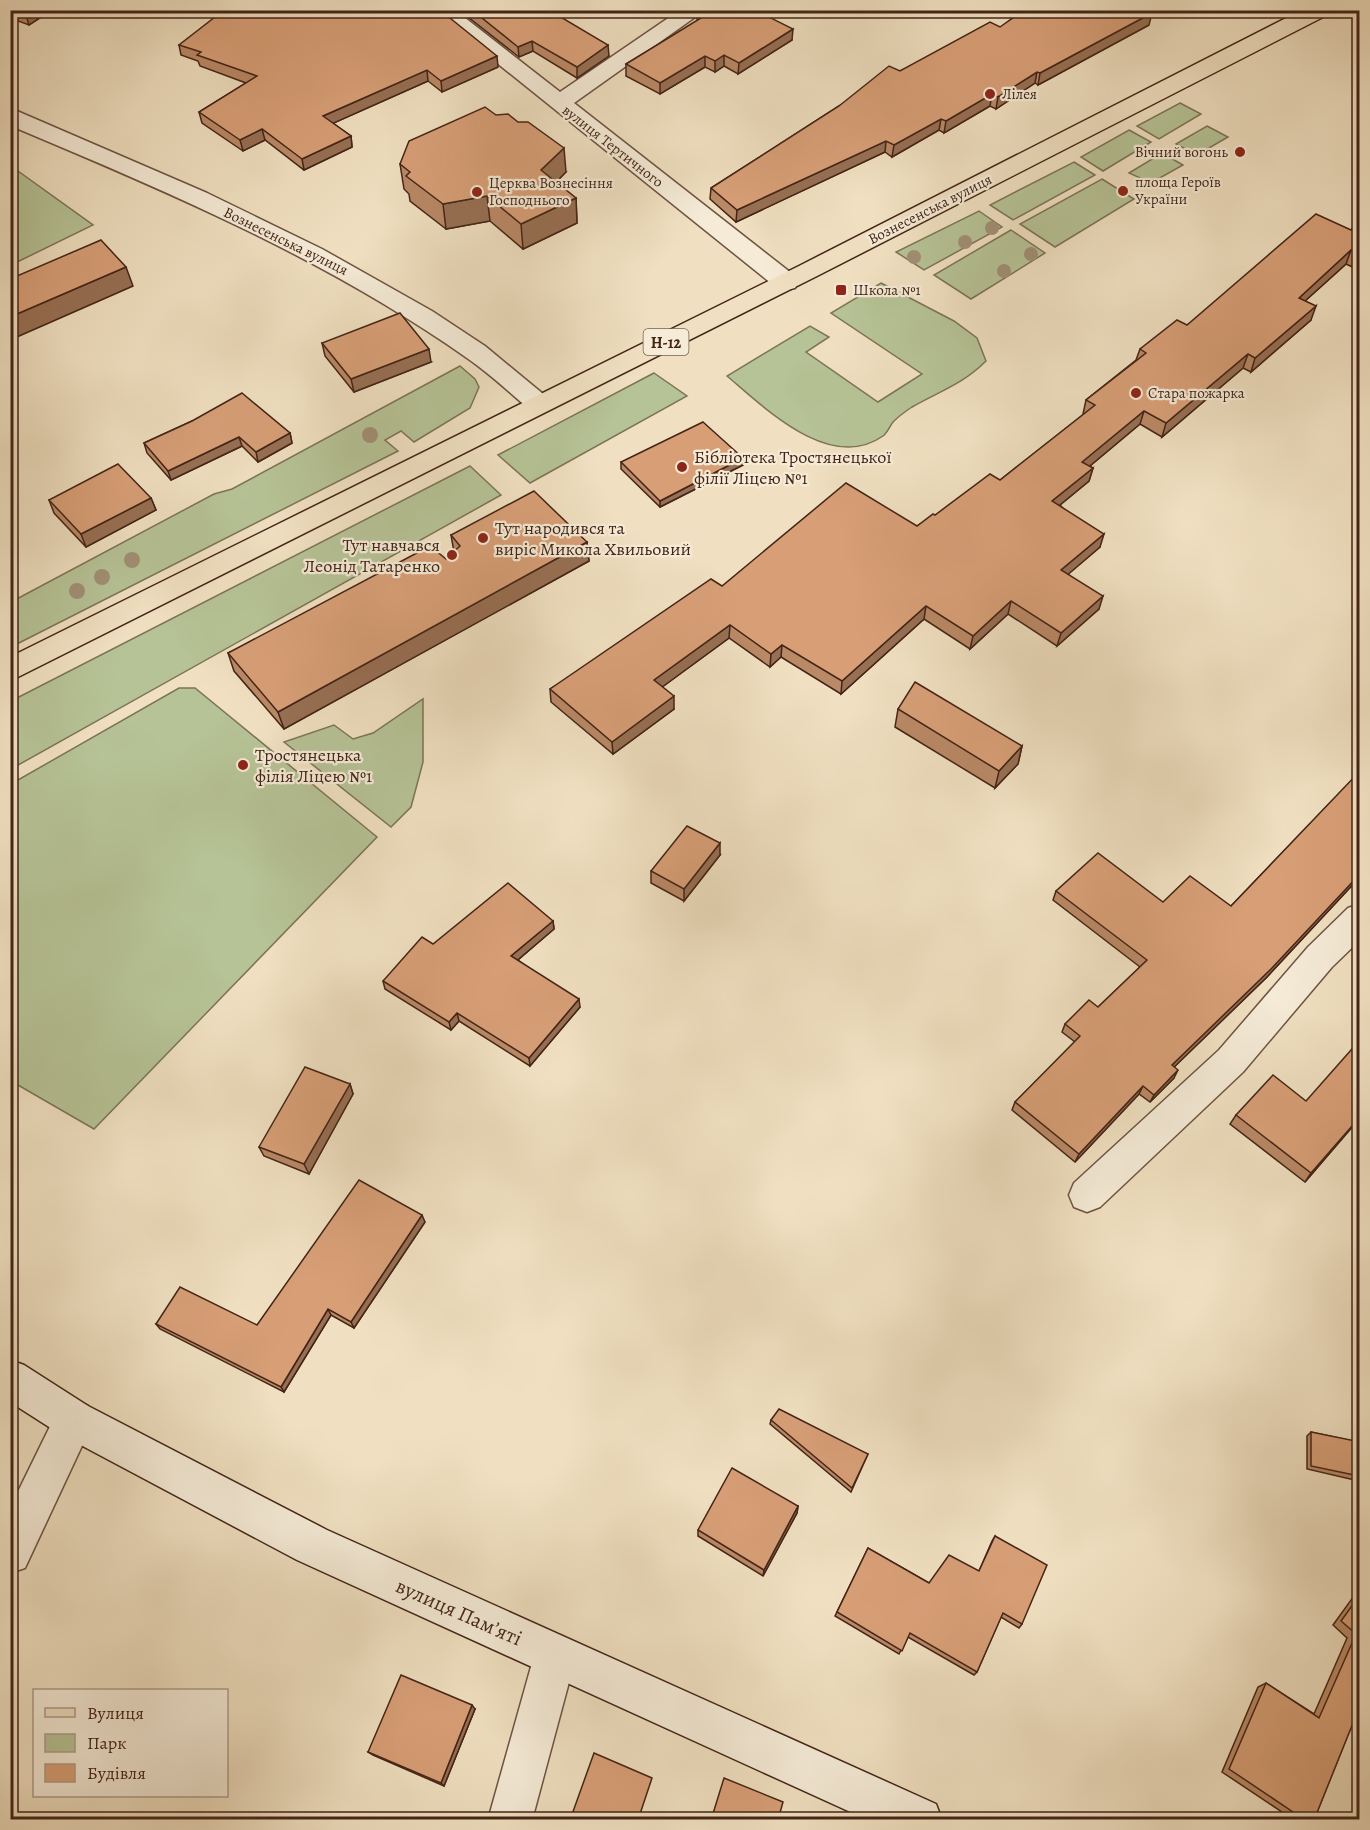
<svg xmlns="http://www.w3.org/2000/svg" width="1370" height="1830" viewBox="0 0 1370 1830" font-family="Alegreya,serif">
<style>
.green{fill:#b6c396;stroke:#7c7456;stroke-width:1.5}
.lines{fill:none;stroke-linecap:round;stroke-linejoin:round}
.street-casing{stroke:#6e5342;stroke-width:3}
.secondary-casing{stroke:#432417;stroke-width:3}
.primary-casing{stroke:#432417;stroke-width:3}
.street{fill:#f5ebd7;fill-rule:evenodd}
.secondary{fill:#f5ebd7;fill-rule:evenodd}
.primary{fill:#f0e0c1;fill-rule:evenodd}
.tree{fill:#a18f75}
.wall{fill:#ba8966;stroke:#432417;stroke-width:1.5}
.shaded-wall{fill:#976f53;stroke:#432417;stroke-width:1.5}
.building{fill:#d89f77;stroke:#432417;stroke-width:1.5}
.poi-dot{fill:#8f2418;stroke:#f5ebd7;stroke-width:2}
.labels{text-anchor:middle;stroke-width:4.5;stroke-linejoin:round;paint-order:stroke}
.far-poi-label{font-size:15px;fill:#432417;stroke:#f5ebd7;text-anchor:start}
.far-street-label{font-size:15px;fill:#432417;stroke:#f5ebd7}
.shield{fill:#f5ebd7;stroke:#786051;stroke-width:1.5}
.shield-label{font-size:16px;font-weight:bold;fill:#432417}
.poi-label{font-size:18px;fill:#432417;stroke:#f5ebd7;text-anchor:start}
.near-street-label{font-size:21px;fill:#432417;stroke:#f5ebd7}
</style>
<rect width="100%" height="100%" fill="#f0e0c1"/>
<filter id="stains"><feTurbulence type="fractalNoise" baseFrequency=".00333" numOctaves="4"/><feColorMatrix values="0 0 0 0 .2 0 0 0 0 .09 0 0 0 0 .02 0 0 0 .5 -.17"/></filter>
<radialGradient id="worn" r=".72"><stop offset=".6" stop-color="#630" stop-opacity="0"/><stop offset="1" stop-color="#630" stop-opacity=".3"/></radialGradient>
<g class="green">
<path d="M 1180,103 L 1201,114 L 1159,139 L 1137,126 Z"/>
<path d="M 1207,126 L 1228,137 L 1197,155 L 1176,144 Z"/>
<path d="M 1129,130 L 1151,142 L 1103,171 L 1081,157 Z"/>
<path d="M 1162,153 L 1183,165 L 1151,183 L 1129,173 Z"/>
<path d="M 1074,162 L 1095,175 L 1013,220 L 990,205 Z"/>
<path d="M 11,166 L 93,225 L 11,265 Z"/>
<path d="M 1102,179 L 1134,199 L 1055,247 L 1020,224 Z"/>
<path d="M 979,211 L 1002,227 L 924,270 L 896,252 Z"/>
<path d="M 1011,230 L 1045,253 L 971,299 L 934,275 Z"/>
<path d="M 881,283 L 954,321 L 977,338 L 986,361 C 963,384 940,391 912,407 C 906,411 899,416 894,421 C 890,425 888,432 883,436 C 830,473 765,408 727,376 L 810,326 L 829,337 L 806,352 L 878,402 L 922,374 L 831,313 Z"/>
<path d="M 460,366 L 475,379 L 479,387 L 470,408 L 414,442 L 401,431 L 385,440 L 398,451 L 11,647 L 11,602 L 214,494 L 232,489 Z"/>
<path d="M 654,373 L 687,396 L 530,483 L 498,455 Z"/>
<path d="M 470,466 L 501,495 L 11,769 L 11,701 Z"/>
<path d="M 179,688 L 195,688 L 377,837 L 94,1129 L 11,1081 L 11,784 Z"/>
<path d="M 423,699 L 423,762 L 411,807 L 391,827 L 284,742 L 334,725 L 353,739 L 373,733 Z"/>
</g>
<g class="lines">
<defs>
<g id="street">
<path d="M 431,10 L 455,10 L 560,92 L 680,10 L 705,10 L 574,103 L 795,276 L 798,282 L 795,288 L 786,290 L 777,288 Z"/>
<path d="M 10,108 L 207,193 L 322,249 L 432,311 L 485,346 L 548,398 L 552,404 L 548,410 L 539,413 L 530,410 C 509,392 489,373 467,358 C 328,260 171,193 16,128 L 10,125 Z"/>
<path d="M 1360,904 L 1360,940 L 1332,967 L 1243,1072 L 1100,1207 L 1087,1212 L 1074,1207 L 1069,1195 L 1074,1183 L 1219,1050 L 1308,947 L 1348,908 Z"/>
<path d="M 74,1400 L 88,1406 L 94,1420 L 25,1568 L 10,1573 L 10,1508 L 60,1406 Z"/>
<path d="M 555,1635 L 570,1641 L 576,1656 L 532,1820 L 488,1820 L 534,1656 L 540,1641 Z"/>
</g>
<path id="secondary" d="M 10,1360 L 24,1365 L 88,1406 L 327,1530 L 936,1804 L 942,1820 L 868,1820 L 297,1560 L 60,1434 L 10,1402 Z"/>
<path id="primary" d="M 1302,10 L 1329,10 L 1327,15 L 817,276 L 10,681 L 10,657 L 799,266 Z"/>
</defs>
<use href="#street" class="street-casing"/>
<use href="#secondary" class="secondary-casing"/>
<use href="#primary" class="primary-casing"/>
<use href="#street" class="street"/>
<use href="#secondary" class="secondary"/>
<use href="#primary" class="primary"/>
</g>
<g class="tree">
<circle cx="992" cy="228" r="7"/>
<circle cx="965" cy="242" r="7"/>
<circle cx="1031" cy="254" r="7"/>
<circle cx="914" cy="257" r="7"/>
<circle cx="1004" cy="271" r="7"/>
<circle cx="370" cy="435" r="8"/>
<circle cx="132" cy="560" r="8"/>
<circle cx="102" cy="577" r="8"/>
<circle cx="77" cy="591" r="8"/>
</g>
<g class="wall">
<path d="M 10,10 L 52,10 L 29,25 L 10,18 Z"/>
<path d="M 459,10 L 549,10 L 609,56 L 577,78 L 533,51 L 519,57 Z"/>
<path d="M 697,10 L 756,10 L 792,40 L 738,74 L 724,66 L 715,72 L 705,67 L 660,94 L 626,76 L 626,64 L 699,20 L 697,19 Z"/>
<path d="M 1149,25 L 1038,85 L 1035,83 L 996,109 L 990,106 L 944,133 L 939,130 L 892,157 L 885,152 L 736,222 L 710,199 L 711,188 L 839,106 L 900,71 L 1000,27 Z"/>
<path d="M 179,45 L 498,67 L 442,92 L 428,81 L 333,123 L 351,136 L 352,147 L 304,170 L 265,140 L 243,151 L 202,123 L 199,112 L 246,83 L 200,66 L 198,61 L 181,55 Z"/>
<path d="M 400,164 L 566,172 L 556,182 L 576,198 L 577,223 L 523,249 L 490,221 L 446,229 L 410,201 L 409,194 L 404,189 Z"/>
<path d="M 1359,221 L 1359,270 L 1346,264 L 1305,301 L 1311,320 L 1251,372 L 1243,368 L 1162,437 L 1140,424 L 1090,466 L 1093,468 L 1089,481 L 1060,505 L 1100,547 L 1068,574 L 1099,609 L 1057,646 L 1008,614 L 970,649 L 924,619 L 841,694 L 781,657 L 770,667 L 729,638 L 662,687 L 674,709 L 613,754 L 551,702 L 550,689 L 722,586 L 917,526 L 1000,480 L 1084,414 L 1083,414 L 1086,400 L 1136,360 L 1140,349 L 1187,325 L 1351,230 Z"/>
<path d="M 322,343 L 431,362 L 354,392 L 325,356 Z"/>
<path d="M 192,421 L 290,433 L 292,443 L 258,462 L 242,446 L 171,480 L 147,453 L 144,443 Z"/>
<path d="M 743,458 L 743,465 L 660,507 L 621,469 L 621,462 Z"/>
<path d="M 151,498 L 156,510 L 86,547 L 54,513 L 49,500 Z"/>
<path d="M 451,535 L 587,542 L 589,561 L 284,729 L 234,671 L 228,653 L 446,559 L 454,552 Z"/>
<path d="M 898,709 L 1022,746 L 1018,764 L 995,788 L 895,727 Z"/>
<path d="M 1359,769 L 1359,878 L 1266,978 L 1174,1067 L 1174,1078 L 1150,1102 L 1139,1094 L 1075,1162 L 1012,1110 L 1015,1102 L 1075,1042 L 1062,1032 L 1065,1024 L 1098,1007 L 1140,967 L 1053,900 L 1056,891 L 1163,902 L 1231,906 L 1358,774 L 1357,774 Z"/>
<path d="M 720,855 L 684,901 L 651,883 L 651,871 Z"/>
<path d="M 553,921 L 554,929 L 518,960 L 580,1007 L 530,1066 L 459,1021 L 451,1030 L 385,989 L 383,981 L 433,944 Z"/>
<path d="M 350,1084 L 353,1094 L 309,1174 L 264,1156 L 259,1147 Z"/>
<path d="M 1306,1101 L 1359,1119 L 1305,1182 L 1230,1124 L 1236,1115 Z"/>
<path d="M 425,1222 L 354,1328 L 331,1315 L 284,1392 L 160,1329 L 156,1324 L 257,1325 Z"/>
<path d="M 771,1420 L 868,1454 L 851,1492 L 770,1424 Z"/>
<path d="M 1359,1430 L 1359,1481 L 1307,1469 L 1307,1436 L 1311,1432 L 1353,1441 Z"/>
<path d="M 798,1506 L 797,1513 L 763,1576 L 698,1536 L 698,1530 Z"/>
<path d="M 995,1536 L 1022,1624 L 1019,1628 L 1001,1617 L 977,1672 L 974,1675 L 908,1637 L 899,1654 L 835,1616 L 868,1548 L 929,1583 L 979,1571 L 992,1541 Z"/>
<path d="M 1359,1589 L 1359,1717 L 1356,1715 L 1314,1820 L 1294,1820 L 1222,1772 L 1258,1687 L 1266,1683 L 1314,1714 L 1347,1638 L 1333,1625 Z"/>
<path d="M 475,1709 L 444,1786 L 373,1755 L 368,1752 Z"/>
</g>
<g class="shaded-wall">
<path d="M 27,10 L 52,10 L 29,25 L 25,12 Z"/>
<path d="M 1152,13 L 1149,25 L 1038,85 L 1040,73 Z"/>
<path d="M 793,29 L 792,40 L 738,74 L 739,63 Z"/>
<path d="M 532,41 L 533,51 L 519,57 L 518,47 Z"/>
<path d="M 608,45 L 609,56 L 577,78 L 577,67 Z"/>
<path d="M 724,55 L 724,66 L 715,72 L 715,61 Z"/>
<path d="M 497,56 L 498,67 L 442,92 L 441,81 Z"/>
<path d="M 705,56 L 705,67 L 660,94 L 660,83 Z"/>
<path d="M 427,70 L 428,81 L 325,127 L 323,116 Z"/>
<path d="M 1037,72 L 1035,83 L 996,109 L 998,97 Z"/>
<path d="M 992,94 L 990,106 L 944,133 L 946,121 Z"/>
<path d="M 941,119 L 939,130 L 892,157 L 894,145 Z"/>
<path d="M 262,129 L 265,140 L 243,151 L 240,140 Z"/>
<path d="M 351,136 L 352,147 L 304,170 L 302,159 Z"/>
<path d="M 886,141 L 885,152 L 736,222 L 737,210 Z"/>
<path d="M 564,148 L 566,172 L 543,195 L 541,170 Z"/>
<path d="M 487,196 L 490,221 L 446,229 L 443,204 Z"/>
<path d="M 576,198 L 577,223 L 523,249 L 521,224 Z"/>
<path d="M 1351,250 L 1346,264 L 1294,311 L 1299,298 Z"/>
<path d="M 126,267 L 133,286 L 10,340 L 10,317 Z"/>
<path d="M 1316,306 L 1311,320 L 1251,372 L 1255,358 Z"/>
<path d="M 429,349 L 431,362 L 354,392 L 351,379 Z"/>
<path d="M 1248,354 L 1243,368 L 1162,437 L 1166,423 Z"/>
<path d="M 1144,411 L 1140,424 L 1079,475 L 1082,462 Z"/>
<path d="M 290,433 L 292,443 L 258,462 L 256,452 Z"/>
<path d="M 239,437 L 242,446 L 171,480 L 168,471 Z"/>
<path d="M 743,458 L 743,465 L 660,507 L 660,501 Z"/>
<path d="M 1093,468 L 1089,481 L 1049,514 L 1052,501 Z"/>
<path d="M 151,498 L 156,510 L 86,547 L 81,534 Z"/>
<path d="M 1104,534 L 1100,547 L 1058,583 L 1061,570 Z"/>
<path d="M 587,542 L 589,561 L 284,729 L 278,712 Z"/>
<path d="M 1103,596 L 1099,609 L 1057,646 L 1061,633 Z"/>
<path d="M 1011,601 L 1008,614 L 970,649 L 973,636 Z"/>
<path d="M 926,606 L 924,619 L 841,694 L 842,681 Z"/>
<path d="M 730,625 L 729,638 L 654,693 L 654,680 Z"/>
<path d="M 782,645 L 781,657 L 770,667 L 771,654 Z"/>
<path d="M 674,696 L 674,709 L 613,754 L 612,742 Z"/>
<path d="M 1022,746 L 1018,764 L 995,788 L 999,771 Z"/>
<path d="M 720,843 L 720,855 L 684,901 L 684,889 Z"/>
<path d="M 1359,875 L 1359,878 L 1266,978 L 1168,1073 L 1172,1065 Z"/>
<path d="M 553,921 L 554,929 L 513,964 L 511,956 Z"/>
<path d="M 579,999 L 580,1007 L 530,1066 L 529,1058 Z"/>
<path d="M 457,1013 L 459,1021 L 451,1030 L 449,1022 Z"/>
<path d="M 1178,1070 L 1174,1078 L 1150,1102 L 1154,1095 Z"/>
<path d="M 350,1084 L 353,1094 L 309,1174 L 304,1164 Z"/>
<path d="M 1143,1086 L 1139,1094 L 1075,1162 L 1079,1154 Z"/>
<path d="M 1359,1118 L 1359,1119 L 1305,1182 L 1311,1173 Z"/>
<path d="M 422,1215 L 425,1222 L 354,1328 L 351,1322 Z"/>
<path d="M 328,1309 L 331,1315 L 284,1392 L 281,1387 Z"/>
<path d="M 798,1506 L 797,1513 L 763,1576 L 764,1570 Z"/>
<path d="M 472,1705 L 475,1709 L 444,1786 L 441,1783 Z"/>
</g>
<g class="building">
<path d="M 224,10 L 440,10 L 497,56 L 441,81 L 427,70 L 323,116 L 351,136 L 302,159 L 262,129 L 240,140 L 199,112 L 257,76 L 197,55 L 201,52 L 179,45 Z"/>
<path d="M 472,10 L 549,10 L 608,45 L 577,67 L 532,41 L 518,47 Z"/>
<path d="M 703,10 L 755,10 L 793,29 L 739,63 L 724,55 L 715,61 L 705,56 L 660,83 L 626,64 L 709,13 Z"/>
<path d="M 1024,10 L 1147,10 L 1152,13 L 1040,73 L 1037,72 L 998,97 L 992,94 L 946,121 L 941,119 L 894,145 L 886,141 L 737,210 L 711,188 L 839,106 L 889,66 L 900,71 L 990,22 L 1000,27 Z"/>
<path d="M 485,107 L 496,115 L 508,114 L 518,122 L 528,122 L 564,148 L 541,170 L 576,198 L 521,224 L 487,196 L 443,204 L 406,176 L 410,172 L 400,164 L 409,141 Z"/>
<path d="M 1316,214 L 1351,230 L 1359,221 L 1359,254 L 1351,250 L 1299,298 L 1316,306 L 1255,358 L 1248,354 L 1166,423 L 1144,411 L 1082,462 L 1093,468 L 1052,501 L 1104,534 L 1061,570 L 1103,596 L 1061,633 L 1011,601 L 973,636 L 926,606 L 842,681 L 782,645 L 771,654 L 730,625 L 654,680 L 674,696 L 612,742 L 550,689 L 711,579 L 722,586 L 846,483 L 917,526 L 933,514 L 935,515 L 990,474 L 1000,480 L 1095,405 L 1086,400 L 1146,353 L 1140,349 L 1177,320 L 1187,325 Z"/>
<path d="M 101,240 L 126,267 L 10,317 L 10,279 Z"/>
<path d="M 400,313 L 429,349 L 351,379 L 322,343 Z"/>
<path d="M 242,393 L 290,433 L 256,452 L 239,437 L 168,471 L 144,443 L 192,421 Z"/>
<path d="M 703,422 L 743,458 L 660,501 L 621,462 Z"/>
<path d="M 118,464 L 151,498 L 81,534 L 49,500 Z"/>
<path d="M 534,491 L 587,542 L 278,712 L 228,653 L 430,546 L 446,559 L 460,546 L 451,535 Z"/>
<path d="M 915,682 L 1022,746 L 999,771 L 898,709 Z"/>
<path d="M 1359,772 L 1359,875 L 1271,969 L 1172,1065 L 1178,1070 L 1154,1095 L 1143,1086 L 1079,1154 L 1015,1102 L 1080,1036 L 1065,1024 L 1089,1000 L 1098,1007 L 1147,960 L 1056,891 L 1098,853 L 1163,902 L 1190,876 L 1231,906 Z"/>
<path d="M 687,826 L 720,843 L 684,889 L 651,871 Z"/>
<path d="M 508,883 L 553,921 L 511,956 L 579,999 L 529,1058 L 457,1013 L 449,1022 L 383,981 L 422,937 L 433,944 Z"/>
<path d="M 1359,1041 L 1359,1118 L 1311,1173 L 1236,1115 L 1273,1075 L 1306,1101 Z"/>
<path d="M 305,1067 L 350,1084 L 304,1164 L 259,1147 Z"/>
<path d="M 359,1180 L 422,1215 L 351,1322 L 328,1309 L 281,1387 L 156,1324 L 180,1287 L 257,1325 Z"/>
<path d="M 779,1409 L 868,1454 L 852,1488 L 771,1420 Z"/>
<path d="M 1311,1432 L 1355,1441 L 1359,1433 L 1359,1476 L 1311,1466 Z"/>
<path d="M 732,1468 L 798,1506 L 764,1570 L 698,1530 Z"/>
<path d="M 995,1536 L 1047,1565 L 1022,1624 L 1003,1613 L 977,1672 L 910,1633 L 902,1651 L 837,1612 L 868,1548 L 929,1583 L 949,1555 L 979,1571 Z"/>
<path d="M 1359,1596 L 1359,1708 L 1314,1820 L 1305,1820 L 1229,1769 L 1266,1683 L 1319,1718 L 1356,1634 L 1341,1621 Z"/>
<path d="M 401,1675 L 472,1705 L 441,1783 L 368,1752 Z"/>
<path d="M 594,1753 L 652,1778 L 638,1820 L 570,1820 Z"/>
<path d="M 724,1778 L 783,1802 L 778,1820 L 711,1820 Z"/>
</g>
<g class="poi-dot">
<circle cx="990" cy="94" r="6"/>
<circle cx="1240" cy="152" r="6"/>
<circle cx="1123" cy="191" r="6"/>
<circle cx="477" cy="192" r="6"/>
<rect x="835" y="284" width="12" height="12" rx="3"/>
<circle cx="1136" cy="393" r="6"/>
<circle cx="682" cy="467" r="6"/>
<circle cx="483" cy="538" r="6"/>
<circle cx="452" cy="555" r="6"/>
<circle cx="243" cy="765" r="6"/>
</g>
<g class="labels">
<g class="far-poi-label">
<text x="1002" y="99">Лілея</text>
<text x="1228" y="157" text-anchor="end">Вічний вогонь</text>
<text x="1135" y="187">площа Героїв<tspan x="1135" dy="17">України</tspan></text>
<text x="489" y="188">Церква Вознесіння<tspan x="489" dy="17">Господнього</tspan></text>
<text x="853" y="295">Школа №1</text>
<text x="1148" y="398">Стара пожарка</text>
</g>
<g class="far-street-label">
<text transform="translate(613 146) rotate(38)" y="5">вулиця Тертичного</text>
<text transform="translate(930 209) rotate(-27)" y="5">Вознесенська вулиця</text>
<text transform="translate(286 241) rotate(26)" y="5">Вознесенська вулиця</text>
</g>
<rect class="shield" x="643.5" y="329" width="45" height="26" rx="4.5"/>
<g class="shield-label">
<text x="666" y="348">Н-12</text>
</g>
<g class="poi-label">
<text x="694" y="463">Бібліотека Тростянецької<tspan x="694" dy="21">філії Ліцею №1</tspan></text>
<text x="495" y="534">Тут народився та<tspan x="495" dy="21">виріс Микола Хвильовий</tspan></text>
<text x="440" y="551" text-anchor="end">Тут навчався<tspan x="440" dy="21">Леонід Татаренко</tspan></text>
<text x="255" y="761">Тростянецька<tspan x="255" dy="21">філія Ліцею №1</tspan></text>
</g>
<g class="near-street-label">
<text transform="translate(459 1612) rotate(24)" y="7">вулиця Памʼяті</text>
</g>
</g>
<rect width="1370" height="1830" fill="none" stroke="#f0e0c1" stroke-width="36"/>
<rect x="12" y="12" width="1346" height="1806" fill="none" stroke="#432417" stroke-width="3"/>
<rect x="18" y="18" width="1334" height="1794" fill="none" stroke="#432417" stroke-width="1.5"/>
<rect x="33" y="1689" width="195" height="108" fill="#f5ebd7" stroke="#ae9b8a" stroke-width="1.5"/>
<rect x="45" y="1708" width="30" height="9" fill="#f0e0c1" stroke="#ae9b8a" stroke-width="1.5"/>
<text x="87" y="1719" font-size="18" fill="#432417">Вулиця</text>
<rect x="45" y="1734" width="30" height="18" fill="#b6c396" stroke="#ae9b8a" stroke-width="1.5"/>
<text x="87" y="1749" font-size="18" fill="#432417">Парк</text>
<rect x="45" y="1764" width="30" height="18" fill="#d89f77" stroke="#ae9b8a" stroke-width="1.5"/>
<text x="87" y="1779" font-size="18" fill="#432417">Будівля</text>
<rect width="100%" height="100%" filter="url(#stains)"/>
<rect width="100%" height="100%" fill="url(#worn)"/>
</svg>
